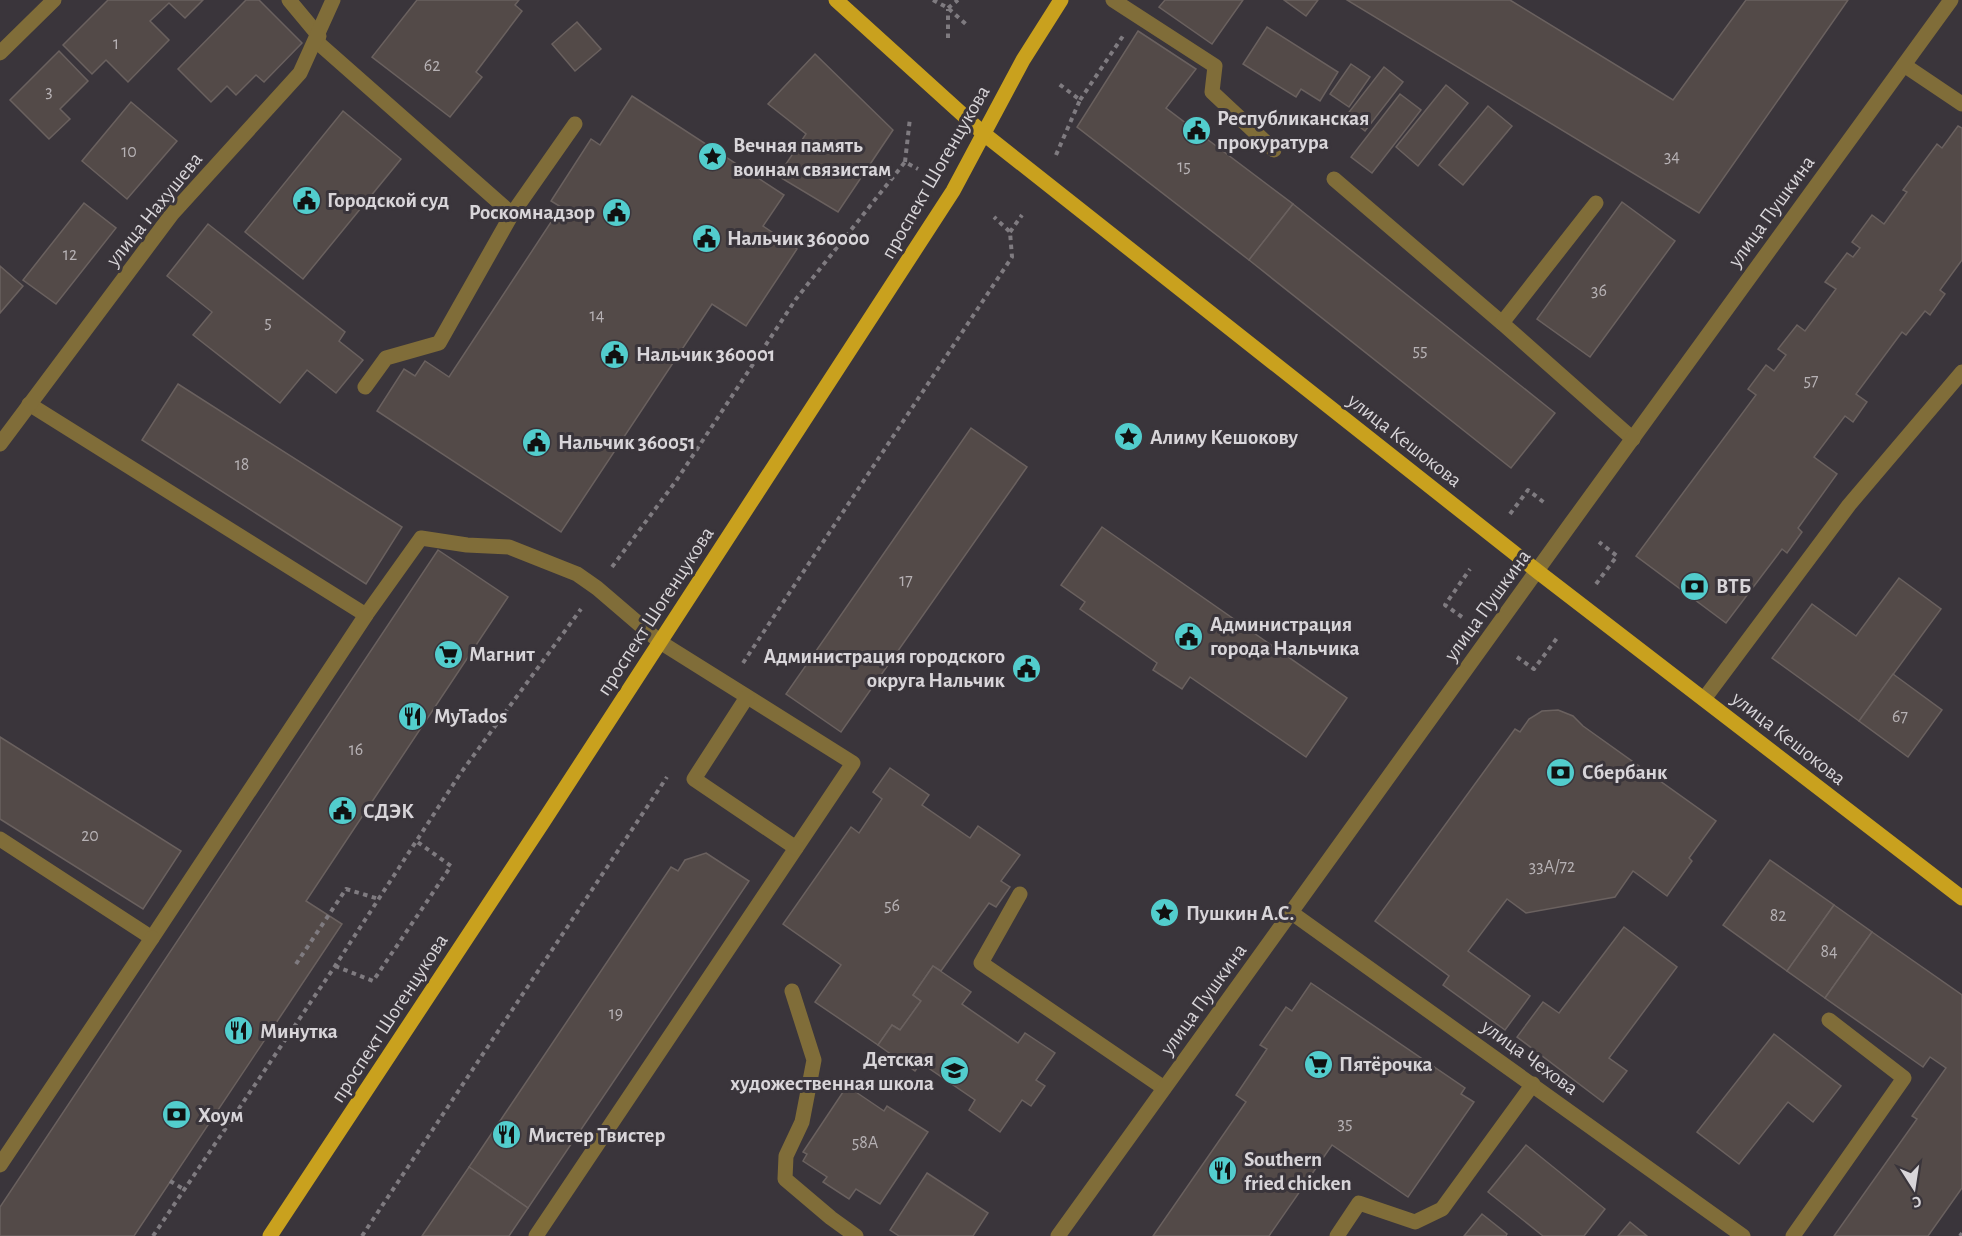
<svg xmlns="http://www.w3.org/2000/svg" width="1962" height="1236" viewBox="0 0 1962 1236" font-family="'Alegreya Sans',sans-serif">
<style>
.building{fill:#534a48;stroke:#6a615f;stroke-width:1.5}
.lines{fill:none;stroke-linecap:round;stroke-linejoin:round}
.path{stroke:#7f7b80;stroke-width:4;stroke-dasharray:4.5 4.5;stroke-linecap:butt}
.minor{stroke:#806d39;stroke-width:15}
.major{stroke:#c9a11e;stroke-width:15}
.labels{text-anchor:middle;stroke-width:6;stroke-linejoin:round;paint-order:stroke}
.number-label{font-size:18px;fill:#b7b2b5}
.poi-label{font-size:21px;font-weight:bold;fill:#d8d5d9;stroke:#3a353b;text-anchor:start}
.street-label{font-size:21px;fill:#d8d5d9;stroke:#3a353b}
</style>
<rect width="100%" height="100%" fill="#3a353b"/>
<g class="building">
<path d="M 108,0 L 203,0 L 185,18 L 169,3 L 150,21 L 169,40 L 128,82 L 106,60 L 92,74 L 63,45 Z"/>
<path d="M 246,0 L 259,0 L 302,43 L 264,82 L 256,75 L 236,95 L 227,86 L 211,102 L 178,69 Z"/>
<path d="M 417,0 L 519,0 L 515,5 L 522,11 L 476,72 L 482,77 L 450,117 L 372,57 Z"/>
<path d="M 1165,0 L 1243,0 L 1212,44 L 1159,7 Z"/>
<path d="M 1284,0 L 1318,0 L 1306,16 Z"/>
<path d="M 1347,0 L 1510,0 L 1673,100 L 1746,0 L 1848,0 L 1699,213 Z"/>
<path d="M 577,22 L 601,49 L 575,71 L 552,44 Z"/>
<path d="M 1267,27 L 1338,72 L 1320,101 L 1301,89 L 1296,97 L 1243,64 Z"/>
<path d="M 1138,31 L 1196,69 L 1166,108 L 1293,204 L 1249,260 L 1077,127 Z"/>
<path d="M 59,51 L 88,81 L 60,109 L 70,119 L 49,139 L 10,100 Z"/>
<path d="M 815,54 L 893,130 L 838,212 L 778,176 L 806,134 L 768,104 Z"/>
<path d="M 1351,64 L 1370,77 L 1349,107 L 1330,94 Z"/>
<path d="M 1384,67 L 1403,82 L 1365,131 L 1346,116 Z"/>
<path d="M 1446,85 L 1468,103 L 1418,166 L 1396,147 Z"/>
<path d="M 1400,94 L 1421,110 L 1372,173 L 1351,157 Z"/>
<path d="M 632,96 L 784,195 L 763,226 L 797,249 L 746,326 L 712,304 L 561,532 L 377,411 L 404,369 L 415,376 L 425,361 L 449,377 L 561,207 L 551,201 L 591,139 L 600,145 Z"/>
<path d="M 131,102 L 177,141 L 127,199 L 82,161 Z"/>
<path d="M 1488,106 L 1512,126 L 1463,185 L 1439,165 Z"/>
<path d="M 343,111 L 401,159 L 303,279 L 245,232 Z"/>
<path d="M 1958,126 L 1962,128 L 1962,260 L 1940,290 L 1945,294 L 1930,315 L 1925,311 L 1906,335 L 1902,332 L 1856,394 L 1867,402 L 1853,422 L 1845,416 L 1814,457 L 1837,474 L 1798,528 L 1802,532 L 1787,553 L 1782,549 L 1726,623 L 1636,556 L 1756,395 L 1748,389 L 1766,365 L 1774,371 L 1786,355 L 1778,349 L 1797,325 L 1805,331 L 1836,289 L 1825,282 L 1847,253 L 1853,257 L 1860,248 L 1852,242 L 1872,215 L 1884,224 L 1907,192 L 1903,190 L 1937,144 L 1942,148 Z"/>
<path d="M 1622,202 L 1675,241 L 1590,357 L 1537,319 Z"/>
<path d="M 84,203 L 116,228 L 56,304 L 23,280 Z"/>
<path d="M 1293,204 L 1555,413 L 1511,468 L 1249,260 Z"/>
<path d="M 208,224 L 345,332 L 339,341 L 363,360 L 336,393 L 307,370 L 280,403 L 193,335 L 212,312 L 167,276 Z"/>
<path d="M 0,266 L 23,286 L 0,313 Z"/>
<path d="M 178,384 L 402,527 L 366,584 L 142,440 Z"/>
<path d="M 971,428 L 1027,467 L 841,732 L 786,694 Z"/>
<path d="M 1102,527 L 1347,698 L 1306,757 L 1190,677 L 1182,689 L 1153,670 L 1157,663 L 1080,609 L 1085,602 L 1061,585 Z"/>
<path d="M 438,550 L 508,597 L 306,901 L 342,924 L 134,1236 L 0,1236 L 0,1207 Z"/>
<path d="M 1899,578 L 1941,609 L 1859,721 L 1772,658 L 1812,604 L 1856,636 Z"/>
<path d="M 1893,674 L 1942,710 L 1908,757 L 1859,721 Z"/>
<path d="M 1558,710 L 1573,716 L 1583,726 L 1716,821 L 1689,858 L 1692,861 L 1667,896 L 1633,871 L 1615,897 L 1526,913 L 1507,899 L 1468,951 L 1530,996 L 1505,1030 L 1443,985 L 1449,976 L 1375,921 L 1515,729 L 1520,732 L 1529,719 L 1542,711 Z"/>
<path d="M 0,737 L 181,851 L 143,909 L 0,819 Z"/>
<path d="M 890,768 L 929,795 L 922,805 L 970,838 L 978,826 L 1020,855 L 1001,881 L 1010,887 L 996,907 L 989,903 L 941,971 L 933,966 L 913,995 L 921,1001 L 900,1030 L 892,1025 L 878,1045 L 815,1002 L 841,965 L 783,924 L 851,827 L 859,833 L 882,799 L 873,792 Z"/>
<path d="M 706,853 L 749,881 L 528,1208 L 469,1167 L 671,867 L 678,871 L 685,860 Z"/>
<path d="M 1770,860 L 1834,905 L 1787,971 L 1723,925 Z"/>
<path d="M 1834,905 L 1872,932 L 1825,998 L 1787,971 Z"/>
<path d="M 1624,927 L 1677,967 L 1609,1058 L 1627,1071 L 1603,1102 L 1517,1037 L 1543,1002 L 1559,1013 Z"/>
<path d="M 1872,932 L 1962,995 L 1962,1188 L 1928,1236 L 1834,1236 L 1917,1119 L 1912,1116 L 1946,1068 L 1930,1057 L 1923,1067 L 1825,998 Z"/>
<path d="M 933,966 L 971,992 L 962,1004 L 1018,1043 L 1025,1033 L 1055,1053 L 1036,1080 L 1045,1086 L 1031,1106 L 1022,1100 L 1000,1132 L 969,1110 L 975,1100 L 921,1063 L 915,1071 L 878,1045 L 892,1025 L 900,1030 L 921,1001 L 913,995 Z"/>
<path d="M 1311,983 L 1465,1088 L 1461,1094 L 1474,1102 L 1408,1197 L 1332,1145 L 1269,1236 L 1153,1236 L 1246,1102 L 1236,1095 L 1267,1049 L 1260,1045 L 1286,1007 L 1292,1011 Z"/>
<path d="M 1774,1034 L 1841,1086 L 1813,1122 L 1788,1102 L 1739,1164 L 1697,1132 Z"/>
<path d="M 847,1086 L 884,1111 L 887,1106 L 928,1132 L 880,1204 L 856,1189 L 849,1199 L 823,1182 L 827,1177 L 803,1161 L 807,1154 L 803,1152 Z"/>
<path d="M 1526,1145 L 1605,1209 L 1584,1236 L 1543,1236 L 1488,1192 Z"/>
<path d="M 469,1167 L 528,1208 L 509,1236 L 422,1236 Z"/>
<path d="M 927,1173 L 988,1213 L 973,1236 L 899,1236 L 890,1230 Z"/>
<path d="M 1482,1214 L 1507,1234 L 1506,1236 L 1464,1236 Z"/>
<path d="M 1630,1222 L 1647,1236 L 1618,1236 Z"/>
</g>
<g class="lines">
<g class="path">
<path d="M 933,0 L 948,8 L 968,26"/>
<path d="M 948,8 L 958,0"/>
<path d="M 948,38 L 948,9"/>
<path d="M 1080,100 L 1123,36"/>
<path d="M 1056,155 L 1080,100 L 1059,84"/>
<path d="M 905,162 L 910,118"/>
<path d="M 1010,232 L 1022,215"/>
<path d="M 1510,514 L 1528,490 L 1546,504"/>
<path d="M 612,567 L 676,481 L 796,299 L 905,162 L 918,169"/>
<path d="M 1596,584 L 1617,556 L 1599,542"/>
<path d="M 1462,617 L 1445,605 L 1470,569"/>
<path d="M 1517,657 L 1534,669 L 1557,638"/>
<path d="M 743,663 L 1012,257 L 1010,232 L 994,217"/>
<path d="M 296,964 L 346,889 L 379,899"/>
<path d="M 335,966 L 373,981 L 451,866 L 416,841"/>
<path d="M 170,1181 L 185,1190"/>
<path d="M 153,1236 L 335,966 L 460,774 L 581,609"/>
<path d="M 362,1236 L 667,777"/>
<path d="M 1960,1236 L 1962,1233"/>
</g>
<g class="minor">
<path d="M 289,0 L 319,36"/>
<path d="M 1113,0 L 1215,66 L 1212,92 L 1274,150"/>
<path d="M 316,41 L 512,214 L 575,124"/>
<path d="M 0,53 L 54,0"/>
<path d="M 1904,65 L 1962,104"/>
<path d="M 1334,179 L 1502,323"/>
<path d="M 1596,203 L 1502,323 L 1633,439"/>
<path d="M 365,387 L 386,358 L 439,343 L 512,214"/>
<path d="M 29,404 L 366,615 L 421,538 L 467,545 L 509,547 L 577,574 L 597,588 L 660,642 L 853,763 L 536,1236"/>
<path d="M 0,444 L 172,214 L 300,73 L 333,0"/>
<path d="M 747,697 L 694,779 L 796,848"/>
<path d="M 1704,699 L 1849,505 L 1962,372"/>
<path d="M 0,839 L 152,938 L 366,615"/>
<path d="M 1020,894 L 981,963 L 1164,1088"/>
<path d="M 1292,913 L 1743,1236"/>
<path d="M 792,991 L 814,1060 L 802,1122 L 786,1156 L 785,1179 L 831,1218 L 856,1236"/>
<path d="M 0,1165 L 152,938"/>
<path d="M 1058,1236 L 1572,522 L 1951,0"/>
<path d="M 1337,1236 L 1359,1203 L 1415,1222 L 1442,1209 L 1533,1084"/>
<path d="M 1793,1236 L 1904,1078 L 1829,1020"/>
</g>
<g class="major">
<path d="M 836,0 L 984,134 L 1537,571 L 1962,898"/>
<path d="M 270,1236 L 543,822 L 953,191 L 1023,60 L 1061,0"/>
</g>
</g>
<defs>
<symbol id="civic-disc" viewBox="-11 -11 22 22"><circle r="9.5" fill="#52cdcd" stroke="#3a353b"/><path d="M-.6-6.5H3V-4.5H.6V-3L4-1V1h2V6H-6V1h2V-1L-.6-3ZM-1.2 2.5V6h2.4V2.5Z" fill="#111"/></symbol>
<symbol id="sight-disc" viewBox="-11 -11 22 22"><circle r="9.5" fill="#52cdcd" stroke="#3a353b"/><path d="M0-6L1.8-2.2L6-1.7L2.9 1.2L3.7 5.4L0 3.3L-3.7 5.4L-2.9 1.2L-6-1.7L-1.8-2.2Z" fill="#111"/></symbol>
<symbol id="bank-disc" viewBox="-11 -11 22 22"><circle r="9.5" fill="#52cdcd" stroke="#3a353b"/><path d="M-6-4H6V4H-6ZM0-2.3a2.3 2.3 0 1 0 0 4.6a2.3 2.3 0 1 0 0-4.6Z" fill="#111"/></symbol>
<symbol id="supermarket-disc" viewBox="-11 -11 22 22"><circle r="9.5" fill="#52cdcd" stroke="#3a353b"/><path d="M-6-5.5h2.5l.6 2H6L4.5 2H-2.5L-4.4-4H-6ZM-1.5 3.2a1.3 1.3 0 1 0 .1 0ZM3 3.2a1.3 1.3 0 1 0 .1 0Z" fill="#111"/></symbol>
<symbol id="restaurant-disc" viewBox="-11 -11 22 22"><circle r="9.5" fill="#52cdcd" stroke="#3a353b"/><path d="M-5-6h1v4h1v-4h1v4h1v-4h1v5L-1.5 .5V6h-2V.5L-5-1ZM5-6V6H3V1.5H1.5Q1.5-4 5-6Z" fill="#111"/></symbol>
<symbol id="school-disc" viewBox="-11 -11 22 22"><circle r="9.5" fill="#52cdcd" stroke="#3a353b"/><path d="M0-5L7-2L0 1L-7-2ZM-4 1L0 2.5L4 1V4Q0 6-4 4Z" fill="#111"/></symbol>
</defs>
<g fill-rule="evenodd">
<use href="#civic-disc" x="1180" y="114" width="33" height="33"/>
<use href="#sight-disc" x="696" y="140" width="33" height="33"/>
<use href="#civic-disc" x="290" y="184" width="33" height="33"/>
<use href="#civic-disc" x="600" y="196" width="33" height="33"/>
<use href="#civic-disc" x="690" y="222" width="33" height="33"/>
<use href="#civic-disc" x="598" y="338" width="33" height="33"/>
<use href="#sight-disc" x="1112" y="420" width="33" height="33"/>
<use href="#civic-disc" x="520" y="426" width="33" height="33"/>
<use href="#bank-disc" x="1678" y="570" width="33" height="33"/>
<use href="#civic-disc" x="1172" y="620" width="33" height="33"/>
<use href="#supermarket-disc" x="432" y="638" width="33" height="33"/>
<use href="#civic-disc" x="1010" y="652" width="33" height="33"/>
<use href="#restaurant-disc" x="396" y="700" width="33" height="33"/>
<use href="#bank-disc" x="1544" y="756" width="33" height="33"/>
<use href="#civic-disc" x="326" y="794" width="33" height="33"/>
<use href="#sight-disc" x="1148" y="896" width="33" height="33"/>
<use href="#restaurant-disc" x="222" y="1014" width="33" height="33"/>
<use href="#supermarket-disc" x="1302" y="1048" width="33" height="33"/>
<use href="#school-disc" x="938" y="1054" width="33" height="33"/>
<use href="#bank-disc" x="160" y="1098" width="33" height="33"/>
<use href="#restaurant-disc" x="490" y="1118" width="33" height="33"/>
<use href="#restaurant-disc" x="1206" y="1154" width="33" height="33"/>
</g>
<g class="labels">
<g class="number-label">
<text x="116" y="49">1</text>
<text x="432" y="71">62</text>
<text x="49" y="97">3</text>
<text x="129" y="157">10</text>
<text x="1672" y="162">34</text>
<text x="1184" y="172">15</text>
<text x="70" y="260">12</text>
<text x="1599" y="296">36</text>
<text x="597" y="321">14</text>
<text x="268" y="328">5</text>
<text x="1420" y="356">55</text>
<text x="1811" y="386">57</text>
<text x="242" y="470">18</text>
<text x="906" y="586">17</text>
<text x="1900" y="722">67</text>
<text x="356" y="755">16</text>
<text x="90" y="841">20</text>
<text x="1552" y="872">33А/72</text>
<text x="892" y="911">56</text>
<text x="1778" y="921">82</text>
<text x="1829" y="957">84</text>
<text x="616" y="1019">19</text>
<text x="1345" y="1129">35</text>
<text x="865" y="1148">58А</text>
</g>
<g class="poi-label">
<text x="1217" y="125">Республиканская<tspan x="1217" dy="24">прокуратура</tspan></text>
<text x="733" y="152">Вечная память<tspan x="733" dy="24">воинам связистам</tspan></text>
<text x="327" y="207">Городской суд</text>
<text x="595" y="219" text-anchor="end">Роскомнадзор</text>
<text x="727" y="245">Нальчик 360000</text>
<text x="636" y="361">Нальчик 360001</text>
<text x="1150" y="444">Алиму Кешокову</text>
<text x="558" y="449">Нальчик 360051</text>
<text x="1716" y="593">ВТБ</text>
<text x="1210" y="631">Администрация<tspan x="1210" dy="24">города Нальчика</tspan></text>
<text x="469" y="661">Магнит</text>
<text x="1005" y="663" text-anchor="end">Администрация городского<tspan x="1005" dy="24">округа Нальчик</tspan></text>
<text x="434" y="723">MyTados</text>
<text x="1582" y="779">Сбербанк</text>
<text x="363" y="818">СДЭК</text>
<text x="1186" y="920">Пушкин А.С.</text>
<text x="260" y="1038">Минутка</text>
<text x="934" y="1066" text-anchor="end">Детская<tspan x="934" dy="24">художественная школа</tspan></text>
<text x="1339" y="1071">Пятёрочка</text>
<text x="198" y="1122">Хоум</text>
<text x="528" y="1142">Мистер Твистер</text>
<text x="1244" y="1166">Southern<tspan x="1244" dy="24">fried chicken</tspan></text>
</g>
<g class="street-label">
<text transform="translate(935 172) rotate(-60)" y="7">проспект Шогенцукова</text>
<text transform="translate(154 209) rotate(-51)" y="7">улица Нахушева</text>
<text transform="translate(1771 211) rotate(-54)" y="7">улица Пушкина</text>
<text transform="translate(1405 440) rotate(38)" y="7">улица Кешокова</text>
<text transform="translate(1487 605) rotate(-54)" y="7">улица Пушкина</text>
<text transform="translate(655 611) rotate(-57)" y="7">проспект Шогенцукова</text>
<text transform="translate(1789 738) rotate(38)" y="7">улица Кешокова</text>
<text transform="translate(1203 999) rotate(-54)" y="7">улица Пушкина</text>
<text transform="translate(389 1018) rotate(-57)" y="7">проспект Шогенцукова</text>
<text transform="translate(1530 1057) rotate(36)" y="7">улица Чехова</text>
</g>
</g>
<g transform="translate(1914 1188) rotate(168)" stroke="#3a353b" stroke-width="4.5" paint-order="stroke">
<path d="M0-4.5L10 22L0 15L-10 22Z" fill="#d8d5d9"/>
<text y="-9" font-size="16" font-weight="bold" text-anchor="middle" fill="#d8d5d9">С</text>
</g>
</svg>
